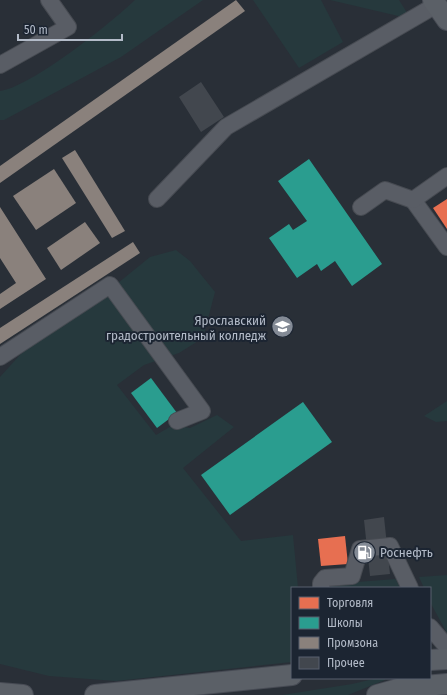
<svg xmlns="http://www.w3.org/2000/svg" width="447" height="695" viewBox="0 0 447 695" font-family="'Fira Sans Condensed',sans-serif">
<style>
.green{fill:#26393d}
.shops{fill:#e76f51}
.schools{fill:#2a9d8f}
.industry{fill:#8a817c}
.building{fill:#42474e}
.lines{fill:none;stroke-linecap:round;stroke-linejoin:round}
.minor-casing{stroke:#474b52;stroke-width:18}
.major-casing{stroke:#474b54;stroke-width:22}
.minor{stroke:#595d65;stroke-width:16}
.major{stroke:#5b6067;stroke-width:20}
.labels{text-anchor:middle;stroke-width:4;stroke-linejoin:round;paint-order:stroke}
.poi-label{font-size:13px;fill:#b3bbc8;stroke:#1c2532;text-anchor:end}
</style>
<rect width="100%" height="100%" fill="#292f37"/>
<g class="green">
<path d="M 135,0 L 203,0 L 121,57 L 4,120 L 0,120 L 0,91 C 31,87 111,23 135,0 Z"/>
<path d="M 253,0 L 321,0 L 343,42 L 299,68 Z"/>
<path d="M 330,0 L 399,0 L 411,19 Z"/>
<path d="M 176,250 L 190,261 L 215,292 L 203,338 L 179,353 L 144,365 L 117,385 L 156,435 L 173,425 L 190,428 L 217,415 L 234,427 L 183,468 L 241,541 L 293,535 L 298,588 L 292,588 L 292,662 L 116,681 L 49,676 L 0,664 L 0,377 L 28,346 L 86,309 L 150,257 Z"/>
<path d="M 447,401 L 447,421 L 436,422 L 424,416 Z"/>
<path d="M 447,575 L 447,633 L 430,602 L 430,588 L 424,588 L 419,577 Z"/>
<path d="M 396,579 L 400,588 L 331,588 L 331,584 Z"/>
<path d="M 378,678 L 385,678 L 385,680 L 348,695 L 282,695 L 352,684 Z"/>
</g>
<g class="shops">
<path d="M 447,199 L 447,229 L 433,208 Z"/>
<path d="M 345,536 L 348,564 L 321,566 L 318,539 Z"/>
</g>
<g class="schools">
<path d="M 309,159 L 382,264 L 352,286 L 335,261 L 321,271 L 317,264 L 297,278 L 269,238 L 289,224 L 293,230 L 307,221 L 278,181 Z"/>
<path d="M 151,378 L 177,413 L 157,428 L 131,393 Z"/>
<path d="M 303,402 L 332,442 L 230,515 L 201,475 Z"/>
</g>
<g class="industry">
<path d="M 236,0 L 245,11 L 0,183 L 0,166 Z"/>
<path d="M 75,150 L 125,231 L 112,238 L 62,158 Z"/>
<path d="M 54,169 L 76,203 L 36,230 L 13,196 Z"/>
<path d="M 0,207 L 46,279 L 0,309 L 0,294 L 16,283 L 0,258 Z"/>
<path d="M 85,222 L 100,243 L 61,270 L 47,248 Z"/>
<path d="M 133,242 L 140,253 L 0,344 L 0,328 Z"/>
</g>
<g class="building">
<path d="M 201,82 L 224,117 L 201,132 L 179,97 Z"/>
<path d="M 384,517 L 390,574 L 370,576 L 364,520 Z"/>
</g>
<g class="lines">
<defs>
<g id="minor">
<path d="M 0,65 L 68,27 L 49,0"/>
<path d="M 157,199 L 226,127 L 436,5"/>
<path d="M 413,200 L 447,247"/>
<path d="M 361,207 L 385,190 L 413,200 L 447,176"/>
<path d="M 0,357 L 110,285 L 202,411 L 177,421"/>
<path d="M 321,588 L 321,583 L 325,578 L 352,576 L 360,549 L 390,546 L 410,588"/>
<path d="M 430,627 L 447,647"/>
</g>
<g id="major">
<path d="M 433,0 L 447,20"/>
<path d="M 430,660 L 447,659"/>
<path d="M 0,693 L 23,695"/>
<path d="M 95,695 L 292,675"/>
<path d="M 377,695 L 402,688 L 447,684"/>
</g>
</defs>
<use href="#minor" class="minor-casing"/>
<use href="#major" class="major-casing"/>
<use href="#minor" class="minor"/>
<use href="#major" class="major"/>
</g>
<defs>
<symbol id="university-disc" viewBox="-11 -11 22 22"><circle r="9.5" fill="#838a95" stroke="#1c2532"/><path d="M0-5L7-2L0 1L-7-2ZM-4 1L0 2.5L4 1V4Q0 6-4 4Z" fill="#fff"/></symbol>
<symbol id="fuel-disc" viewBox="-11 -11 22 22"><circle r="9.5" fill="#838a95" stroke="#1c2532"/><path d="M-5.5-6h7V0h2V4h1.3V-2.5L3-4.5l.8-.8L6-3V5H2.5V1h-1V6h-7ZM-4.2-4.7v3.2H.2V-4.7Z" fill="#fff"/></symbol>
</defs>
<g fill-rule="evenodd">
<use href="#university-disc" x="270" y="314" width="25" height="25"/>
<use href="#fuel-disc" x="352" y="540" width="25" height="25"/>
</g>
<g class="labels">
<g class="poi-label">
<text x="266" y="325">Ярославский<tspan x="266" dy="15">градостроительный колледж</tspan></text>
<text x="380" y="557" text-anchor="start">Роснефть</text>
</g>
</g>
<rect x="291" y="587" width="140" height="92" fill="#1c2532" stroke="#58616e"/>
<rect x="299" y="597" width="20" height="12" fill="#e76f51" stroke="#58616e"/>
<text x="327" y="607" font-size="12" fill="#b3bbc8">Торговля</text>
<rect x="299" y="617" width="20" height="12" fill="#2a9d8f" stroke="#58616e"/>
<text x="327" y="627" font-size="12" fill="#b3bbc8">Школы</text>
<rect x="299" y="637" width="20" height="12" fill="#8a817c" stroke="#58616e"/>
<text x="327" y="647" font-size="12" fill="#b3bbc8">Промзона</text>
<rect x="299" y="657" width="20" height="12" fill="#42474e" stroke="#58616e"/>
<text x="327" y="667" font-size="12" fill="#b3bbc8">Прочее</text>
<path d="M18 34v6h104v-6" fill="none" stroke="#b3bbc8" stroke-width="2"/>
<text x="24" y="34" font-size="12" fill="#b3bbc8" stroke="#1c2532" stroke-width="3" paint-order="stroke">50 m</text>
</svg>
